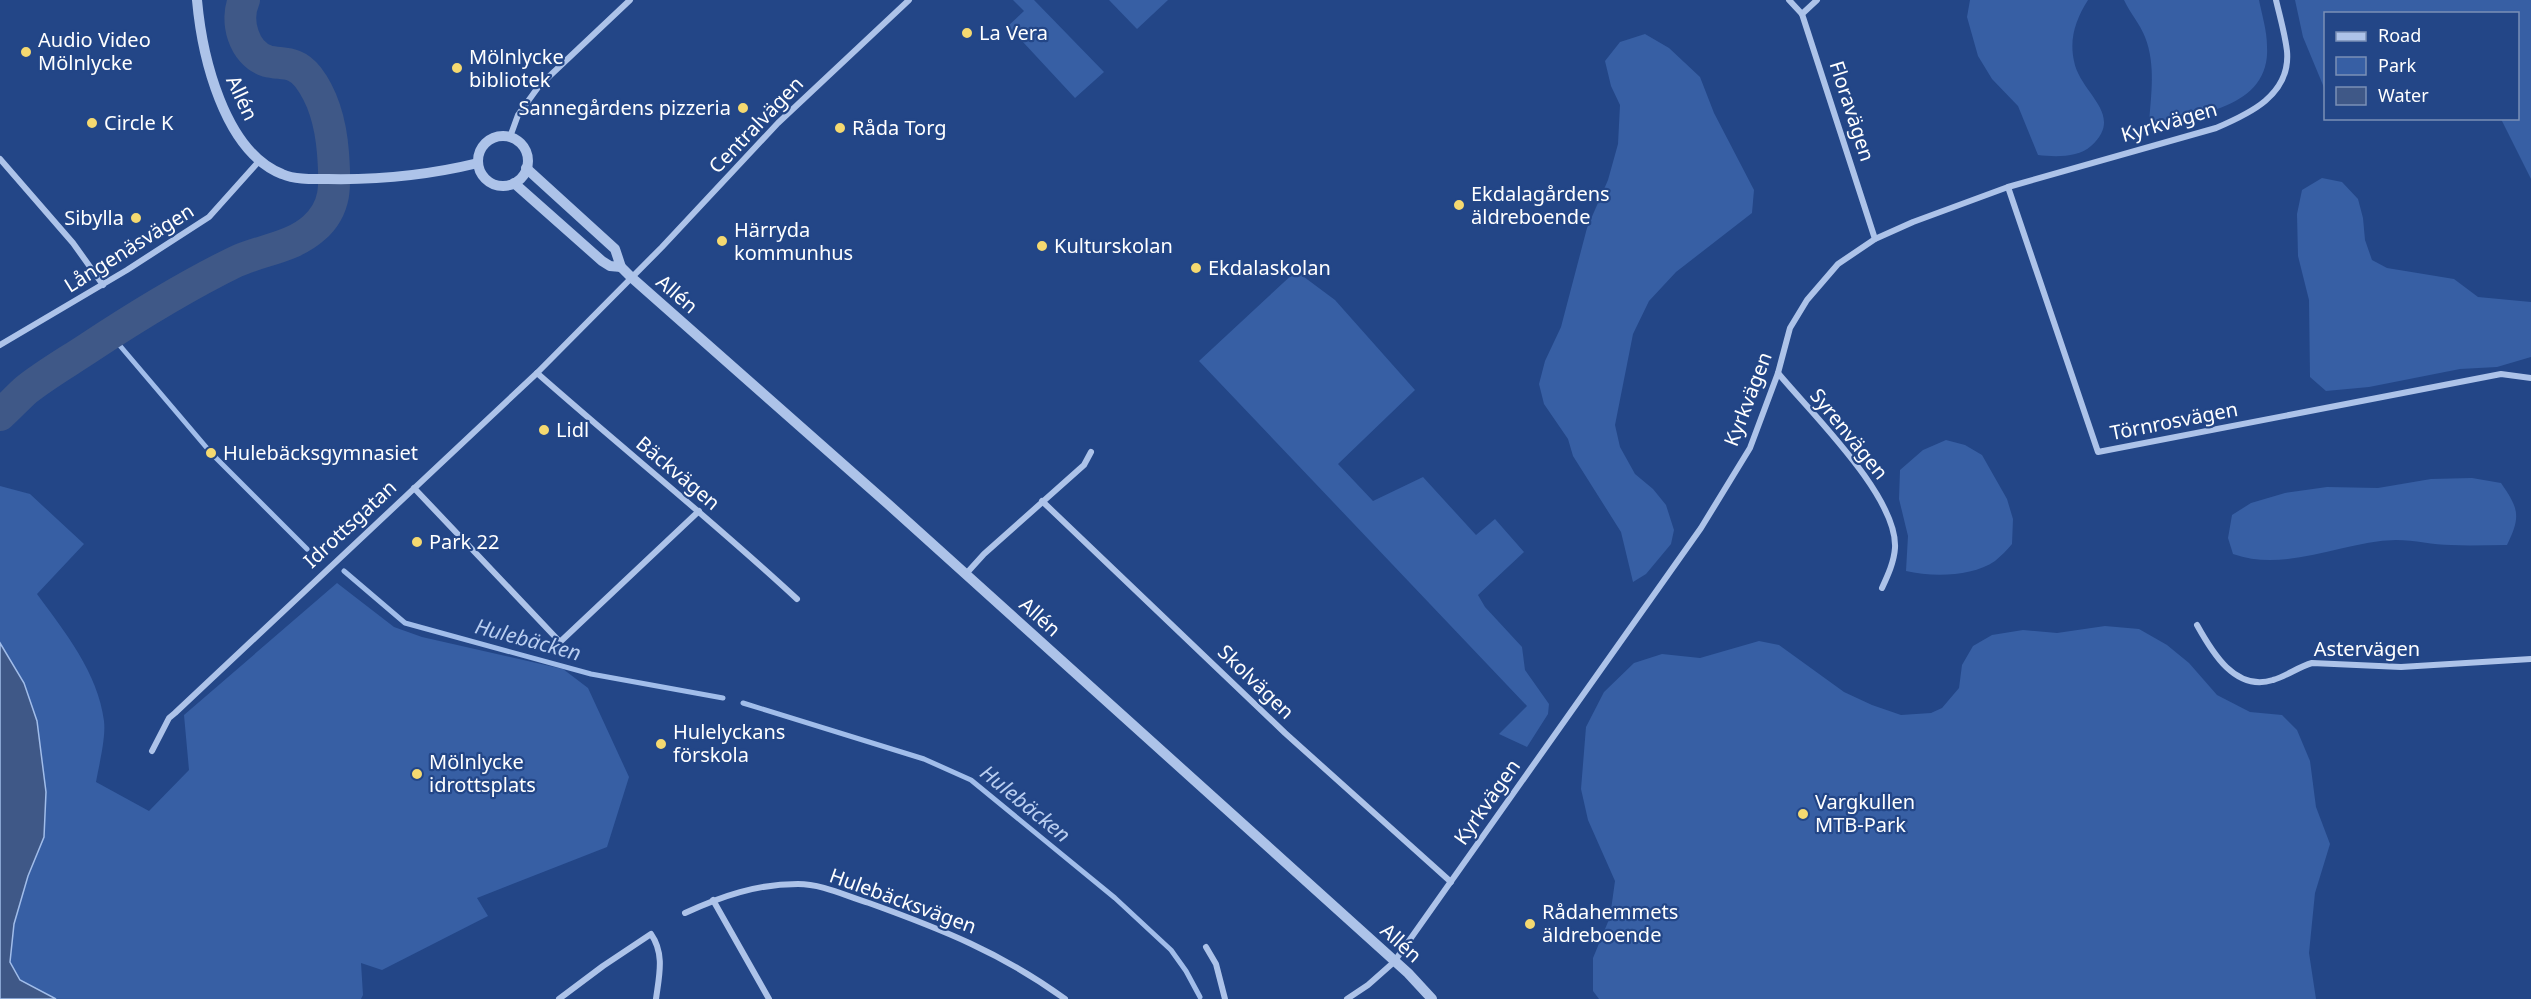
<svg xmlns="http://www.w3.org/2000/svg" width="2531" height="999" viewBox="0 0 2531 999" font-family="'Noto Sans',sans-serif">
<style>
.green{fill:#375fa4}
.water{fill:#3f5887;stroke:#a1bdea;stroke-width:1.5}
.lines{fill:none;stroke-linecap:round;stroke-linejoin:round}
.stream{stroke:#a1bdea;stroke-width:5}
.river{stroke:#3f5887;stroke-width:32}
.minor{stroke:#adc3e9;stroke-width:6}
.tertiary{stroke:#adc3e9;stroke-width:10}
.poi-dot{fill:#f5d970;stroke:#234687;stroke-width:2}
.labels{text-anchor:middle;stroke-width:4.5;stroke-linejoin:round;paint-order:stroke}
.poi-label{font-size:20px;fill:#fff;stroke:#234687;text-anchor:start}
.street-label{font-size:20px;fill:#fff;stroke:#234687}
.water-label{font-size:21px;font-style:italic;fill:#b9cef1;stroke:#234687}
</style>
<rect width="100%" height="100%" fill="#234687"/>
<g class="green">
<path d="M 1013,0 L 1034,0 L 1104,72 L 1075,98 L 1008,26 L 1024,11 Z"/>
<path d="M 1109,0 L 1168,0 L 1137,29 Z"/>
<path d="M 1970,0 L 2088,0 C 2076,19 2069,38 2074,61 C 2080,94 2126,114 2091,146 C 2078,158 2054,157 2038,155 L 2018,106 L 1992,79 L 1978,56 L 1967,17 Z"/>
<path d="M 2124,0 L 2259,0 C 2262,15 2267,31 2267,46 C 2271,109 2195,115 2149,124 C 2151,95 2156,65 2145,37 C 2140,24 2130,13 2124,0 Z"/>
<path d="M 2295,0 L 2531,0 L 2531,179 L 2501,119 L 2518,118 L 2518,14 L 2326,14 L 2325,90 L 2303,37 Z"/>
<path d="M 1645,34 L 1669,48 L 1700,77 L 1714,113 L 1754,190 L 1752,213 L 1676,272 L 1649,301 L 1633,334 L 1615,425 L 1620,447 L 1635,474 L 1653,489 L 1666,505 L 1674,530 L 1671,544 L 1646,574 L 1633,582 L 1621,532 L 1573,456 L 1568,439 L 1544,404 L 1539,384 L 1545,361 L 1561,327 L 1587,228 L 1608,180 L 1618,144 L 1620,105 L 1611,86 L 1605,61 L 1620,42 Z"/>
<path d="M 2322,178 L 2342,182 L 2358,199 L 2363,218 L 2365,240 L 2372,260 L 2387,268 L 2454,279 L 2478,297 L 2531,302 L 2531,357 L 2497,367 L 2460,369 L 2369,387 L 2326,391 L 2310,377 L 2309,300 L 2298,256 L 2297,214 L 2302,190 Z"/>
<path d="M 1296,271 L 1335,300 L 1415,390 L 1338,464 L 1373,501 L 1423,477 L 1476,535 L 1495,519 L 1524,552 L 1478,595 L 1485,607 L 1522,647 L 1525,670 L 1549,704 L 1548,714 L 1527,747 L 1499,734 L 1527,706 L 1199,361 Z"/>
<path d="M 1946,440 L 1965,445 L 1982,455 L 2007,499 L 2013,519 L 2012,544 C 2007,550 2001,556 1995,561 C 1972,577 1932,577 1906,571 L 1908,536 L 1899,499 L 1900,470 L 1923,450 Z"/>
<path d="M 2472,478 L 2501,483 C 2519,509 2521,516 2507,545 C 2488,545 2470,546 2451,545 C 2433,545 2415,540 2396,540 C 2342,541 2287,573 2233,554 L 2228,538 L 2232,515 L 2251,503 L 2285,493 L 2327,487 L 2378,488 L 2431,479 Z"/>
<path d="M 0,486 L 30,494 L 84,544 L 37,594 C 65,632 98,673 104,721 C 106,738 99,765 96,782 L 149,811 L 189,770 L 184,715 L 337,583 L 394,627 L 422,637 L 563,669 L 588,688 L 629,777 L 607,847 L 477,898 L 488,916 L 382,970 L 361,963 L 363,995 L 361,999 L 56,999 L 20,980 L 10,962 L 14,924 L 28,876 L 44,837 L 46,792 L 37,721 L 24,683 L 0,643 Z"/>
<path d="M 2105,626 L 2139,629 L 2167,645 L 2189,663 L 2217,695 L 2250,712 L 2282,715 L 2297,730 L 2310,761 L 2316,807 L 2330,844 L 2315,893 L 2309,953 L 2316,999 L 1599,999 L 1593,991 L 1593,958 L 1610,917 L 1615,881 L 1588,820 L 1581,789 L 1586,727 L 1604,692 L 1634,663 L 1662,654 L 1700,658 L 1759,641 L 1779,645 L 1844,692 L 1872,705 L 1901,715 L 1931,713 L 1942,708 L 1959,688 L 1962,665 L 1973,646 L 1992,635 L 2023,630 L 2057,633 Z"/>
</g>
<path class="water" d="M 0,643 L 24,683 L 37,721 L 46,792 L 44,837 L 28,876 L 14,924 L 10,962 L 20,980 L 56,999 L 0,999 Z"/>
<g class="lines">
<g class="stream">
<path d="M 110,334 L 212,454 L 307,549"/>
<path d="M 344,571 L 405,623 L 591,674 L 723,698"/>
<path d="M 743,703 L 924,759 L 971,780 L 1115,898 L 1171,950 L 1186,971 L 1200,997"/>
</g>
<path class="river" d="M 0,415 C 9,407 17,398 26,390 C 46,374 69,361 90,347 C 137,316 184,287 235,262 C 260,250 292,248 314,228 C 338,207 335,182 333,153 C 331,127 324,98 308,77 C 295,60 282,65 267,61 C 243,53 235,20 244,0"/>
<g class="minor">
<path d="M 1789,0 L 1802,14"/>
<path d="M 1817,0 L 1802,14 L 1875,239"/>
<path d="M 510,137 L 518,115 L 539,86 L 630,0"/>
<path d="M 0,159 L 73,243 L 103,285"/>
<path d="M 2008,187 L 2098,452 L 2501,374 L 2531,378"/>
<path d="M 0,345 L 127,270 L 209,217 L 260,160"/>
<path d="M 537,373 C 623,449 713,521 797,599"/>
<path d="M 1778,373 C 1811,413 1898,497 1895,548 C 1894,562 1888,575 1882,588"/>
<path d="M 414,488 L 560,642 L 699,511"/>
<path d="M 1042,501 L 1285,733 L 1451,882"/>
<path d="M 965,575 L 984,554 L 1084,465 L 1091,452"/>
<path d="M 2197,625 C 2212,652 2235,692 2273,680 C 2287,676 2298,667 2312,663 L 2401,667 L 2531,659"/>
<path d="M 152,751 L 169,718 L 175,713 L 537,373 L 662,247 L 778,123 L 909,0"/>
<path d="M 713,900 L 769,999"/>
<path d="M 685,913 C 722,896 757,884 798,884 C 822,884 846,896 869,903 C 941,929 1002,953 1065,999"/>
<path d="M 1206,947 L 1216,964 L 1225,999"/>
<path d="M 559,999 L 603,966 L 651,934 C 665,954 659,976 656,999"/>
<path d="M 1347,999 L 1368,985 L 1394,962 L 1701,528 L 1750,448 L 1778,373 L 1790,328 L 1807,300 L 1838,264 L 1875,239 L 1913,222 L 2008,187 L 2216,128 C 2249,114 2291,95 2287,51 C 2285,34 2280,17 2276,0"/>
</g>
<g class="tertiary">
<path d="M 197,0 C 202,56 224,151 282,174 C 296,180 313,179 328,179 C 378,180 429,175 478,163"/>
<circle cx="503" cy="161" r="25"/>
<path d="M 526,168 L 615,249 L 621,267 L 631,277 L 888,504 L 1408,973 L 1432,999"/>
<path d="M 514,183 L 602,261 L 610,266 L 621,267"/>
</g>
</g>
<g class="poi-dot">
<circle cx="967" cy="33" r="6"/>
<circle cx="26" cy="52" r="6"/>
<circle cx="457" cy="68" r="6"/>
<circle cx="743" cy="108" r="6"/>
<circle cx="92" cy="123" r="6"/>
<circle cx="840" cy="128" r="6"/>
<circle cx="1459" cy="205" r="6"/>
<circle cx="136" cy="218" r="6"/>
<circle cx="722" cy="241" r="6"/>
<circle cx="1042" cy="246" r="6"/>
<circle cx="1196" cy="268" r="6"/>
<circle cx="544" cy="430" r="6"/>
<circle cx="211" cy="453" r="6"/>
<circle cx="417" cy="542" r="6"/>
<circle cx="661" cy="744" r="6"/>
<circle cx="417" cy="774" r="6"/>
<circle cx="1803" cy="814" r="6"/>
<circle cx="1530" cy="924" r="6"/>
</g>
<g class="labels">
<g class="poi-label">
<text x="979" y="40">La Vera</text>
<text x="38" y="47">Audio Video<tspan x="38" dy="23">Mölnlycke</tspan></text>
<text x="469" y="64">Mölnlycke<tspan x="469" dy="23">bibliotek</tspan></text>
<text x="731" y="115" text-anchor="end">Sannegårdens pizzeria</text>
<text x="104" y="130">Circle K</text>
<text x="852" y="135">Råda Torg</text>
<text x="1471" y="201">Ekdalagårdens<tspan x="1471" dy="23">äldreboende</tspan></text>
<text x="124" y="225" text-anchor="end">Sibylla</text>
<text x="734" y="237">Härryda<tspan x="734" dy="23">kommunhus</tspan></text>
<text x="1054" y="253">Kulturskolan</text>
<text x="1208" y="275">Ekdalaskolan</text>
<text x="556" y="437">Lidl</text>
<text x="223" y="460">Hulebäcksgymnasiet</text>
<text x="429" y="549">Park 22</text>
<text x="673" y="739">Hulelyckans<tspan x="673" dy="23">förskola</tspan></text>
<text x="429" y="769">Mölnlycke<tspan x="429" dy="23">idrottsplats</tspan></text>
<text x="1815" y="809">Vargkullen<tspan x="1815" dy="23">MTB-Park</tspan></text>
<text x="1542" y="919">Rådahemmets<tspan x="1542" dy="23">äldreboende</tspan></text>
</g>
<g class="street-label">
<text transform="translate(242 98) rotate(65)" y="7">Allén</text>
<text transform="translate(1852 111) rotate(72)" y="7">Floravägen</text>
<text transform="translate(2169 122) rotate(-16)" y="7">Kyrkvägen</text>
<text transform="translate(756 125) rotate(-46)" y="7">Centralvägen</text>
<text transform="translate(129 248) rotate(-32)" y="7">Långenäsvägen</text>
<text transform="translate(677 294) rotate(41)" y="7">Allén</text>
<text transform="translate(1748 399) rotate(-69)" y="7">Kyrkvägen</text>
<text transform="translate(2174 421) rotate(-11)" y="7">Törnrosvägen</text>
<text transform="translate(1849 434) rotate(51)" y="7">Syrenvägen</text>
<text transform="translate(678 473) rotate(40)" y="7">Bäckvägen</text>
<text transform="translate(350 524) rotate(-43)" y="7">Idrottsgatan</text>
<text transform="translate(1040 617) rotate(42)" y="7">Allén</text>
<text x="2367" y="656">Astervägen</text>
<text transform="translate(1256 682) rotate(44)" y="7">Skolvägen</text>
<text transform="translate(1487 802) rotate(-55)" y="7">Kyrkvägen</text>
<text transform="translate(903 901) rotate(20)" y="7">Hulebäcksvägen</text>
<text transform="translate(1401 943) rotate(42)" y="7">Allén</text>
</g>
<g class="water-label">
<text transform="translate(528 640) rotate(15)" y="7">Hulebäcken</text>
<text transform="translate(1025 804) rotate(39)" y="7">Hulebäcken</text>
</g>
</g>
<rect x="2324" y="12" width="195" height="108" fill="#234687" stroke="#7b90b7" stroke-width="1.5"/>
<rect x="2336" y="32" width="30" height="9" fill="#adc3e9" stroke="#7b90b7" stroke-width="1.5"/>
<text x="2378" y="42" font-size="18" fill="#ffffff">Road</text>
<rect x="2336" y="57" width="30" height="18" fill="#375fa4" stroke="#7b90b7" stroke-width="1.5"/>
<text x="2378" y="72" font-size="18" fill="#ffffff">Park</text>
<rect x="2336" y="87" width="30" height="18" fill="#3f5887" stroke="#7b90b7" stroke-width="1.5"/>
<text x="2378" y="102" font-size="18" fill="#ffffff">Water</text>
</svg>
